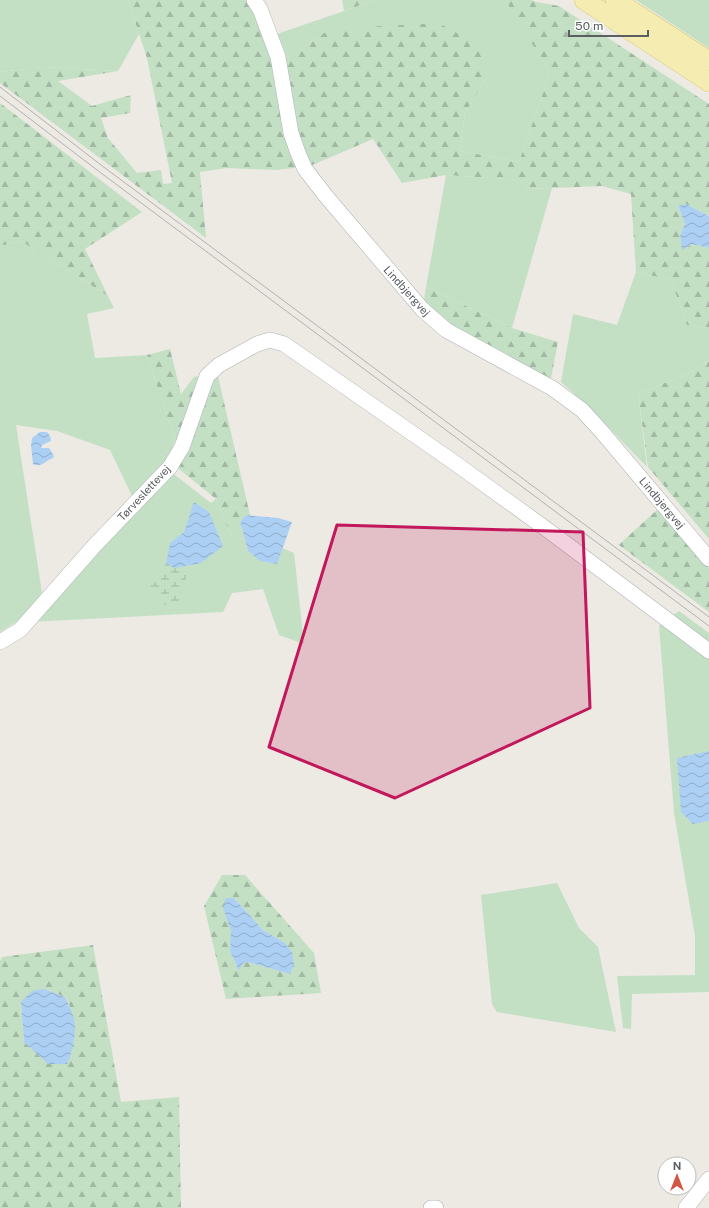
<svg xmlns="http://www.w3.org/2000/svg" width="709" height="1208" viewBox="0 0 709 1208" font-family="'Public Sans',sans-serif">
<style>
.grass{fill:#c3e0c4}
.forest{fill:url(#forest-firs);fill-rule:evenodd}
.wetland{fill:url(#wetland-marsh)}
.water{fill:url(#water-waves)}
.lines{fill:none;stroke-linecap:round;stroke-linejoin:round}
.minor-casing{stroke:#b0b3b7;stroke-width:16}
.major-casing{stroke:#dec46a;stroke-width:20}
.minor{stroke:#fff;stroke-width:15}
.major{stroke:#f4ecb0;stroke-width:19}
.tram{stroke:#b1b2b2;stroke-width:1}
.marked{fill:#c2185b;fill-opacity:0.2;stroke:#c2185b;stroke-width:3;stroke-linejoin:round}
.labels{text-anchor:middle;stroke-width:3.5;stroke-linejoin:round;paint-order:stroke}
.street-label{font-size:11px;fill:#5b5e62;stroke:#fff}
</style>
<defs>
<pattern id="forest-firs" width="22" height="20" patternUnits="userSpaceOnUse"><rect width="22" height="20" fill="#c3e0c4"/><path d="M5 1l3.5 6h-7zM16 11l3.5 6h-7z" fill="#a1b9a3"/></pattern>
<pattern id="wetland-marsh" width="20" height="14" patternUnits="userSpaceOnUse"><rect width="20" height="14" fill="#c3e0c4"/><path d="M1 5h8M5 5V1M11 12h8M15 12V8" fill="none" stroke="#a1b9a3"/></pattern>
<pattern id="water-waves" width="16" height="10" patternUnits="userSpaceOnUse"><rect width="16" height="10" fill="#acd0f3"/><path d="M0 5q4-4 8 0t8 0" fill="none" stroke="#8facc8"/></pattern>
</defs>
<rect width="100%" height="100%" fill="#eceae3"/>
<g class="grass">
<path d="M 0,0 L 128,0 L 139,34 L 118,71 L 44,67 L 0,72 Z"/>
<path d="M 374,0 L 508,0 L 507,1 L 550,73 L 519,162 L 460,151 L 465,113 L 489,74 L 330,29 L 288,58 L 277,34 L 344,11 Z"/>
<path d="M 636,0 L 709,0 L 709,48 Z"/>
<path d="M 446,175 L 520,180 L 528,189 L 552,188 L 512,328 L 426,287 Z"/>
<path d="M 21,241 L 108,296 L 114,308 L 87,314 L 95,358 L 147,355 L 175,440 L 167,466 L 132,496 L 110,450 L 57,431 L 16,425 L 42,593 L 22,618 L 0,632 L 0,246 Z"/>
<path d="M 636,272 L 671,280 L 687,325 L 704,328 L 709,327 L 709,361 L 689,373 L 638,394 L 647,467 L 589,407 L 561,382 L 573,314 L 617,325 Z"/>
<path d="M 171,472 L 211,503 L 216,499 L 231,535 L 240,522 L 248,551 L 277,564 L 282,548 L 294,553 L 304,644 L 279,635 L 263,589 L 232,593 L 223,612 L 29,622 Z"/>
<path d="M 679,611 L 709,633 L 709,992 L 632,994 L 631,1029 L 623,1028 L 617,976 L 695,975 L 695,936 L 674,813 L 659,626 Z"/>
<path d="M 557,883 L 579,928 L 598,947 L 616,1032 L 497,1012 L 492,1004 L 481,895 Z"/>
</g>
<g class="forest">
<path d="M 128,0 L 261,0 L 288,58 L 330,29 L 439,23 L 475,43 L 489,74 L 465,113 L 460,151 L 519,162 L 550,73 L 506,1 L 508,0 L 531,0 L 536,2 L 559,6 L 709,104 L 709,216 L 686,204 L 678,207 L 685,224 L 680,236 L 682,249 L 692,244 L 709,248 L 709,327 L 704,328 L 687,325 L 671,280 L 636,272 L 631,194 L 602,186 L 528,189 L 520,180 L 446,175 L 402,183 L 373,139 L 310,166 L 276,170 L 227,168 L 200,172 L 206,238 L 0,83 L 0,72 L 44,67 L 118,71 L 58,81 L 92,106 L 131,95 L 130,113 L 101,118 L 108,138 L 137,173 L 161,170 L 163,184 L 172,183 L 147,58 Z"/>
<path d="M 342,0 L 374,0 L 344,11 Z"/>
<path d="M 0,103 L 142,212 L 85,249 L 108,296 L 21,241 L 0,246 Z"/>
<path d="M 426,287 L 512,328 L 558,342 L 550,383 L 446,327 L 423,306 Z"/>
<path d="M 170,349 L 181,394 L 194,377 L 217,372 L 250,515 L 246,515 L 231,535 L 216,499 L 174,465 L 184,447 L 175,440 L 147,355 Z"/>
<path d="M 709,361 L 709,539 L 648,467 L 638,394 L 689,373 Z"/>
<path d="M 658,509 L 709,568 L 709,612 L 619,545 L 624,540 Z"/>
<path d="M 222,875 L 245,875 L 314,953 L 321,993 L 226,999 L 204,906 ZM 234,898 L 263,930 L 285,943 L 290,974 L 248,962 L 243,963 L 239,971 L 230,951 Z"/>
<path d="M 93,945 L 121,1102 L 179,1097 L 181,1208 L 0,1208 L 0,961 L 2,957 ZM 44,989 L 65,997 L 70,1006 L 24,1042 L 21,1002 Z"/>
</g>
<path class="wetland" d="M 201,563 L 187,575 L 178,604 L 163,605 L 148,585 L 166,564 L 176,568 Z"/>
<g class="water">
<path d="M 686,204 L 709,216 L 709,248 L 692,244 L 682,250 L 680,236 L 685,224 L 678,206 Z"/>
<path d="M 40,432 L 47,432 L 50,436 L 51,441 L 42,445 L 41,448 L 49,448 L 54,456 L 53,458 C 45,461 41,468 33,464 L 31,445 L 32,438 Z"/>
<path d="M 194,502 L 209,512 L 223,546 L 201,563 L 175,568 L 166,564 L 170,543 L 184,532 Z"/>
<path d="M 246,515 L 278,518 L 292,522 L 277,564 L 260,561 L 248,551 L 240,522 Z"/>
<path d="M 709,751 L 709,821 L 693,824 L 681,812 L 677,758 Z"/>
<path d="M 226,898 L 234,898 L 263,930 L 285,943 L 292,952 L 294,964 L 290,974 L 248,962 L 243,963 L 239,971 L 230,951 L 231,931 L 223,908 Z"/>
<path d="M 44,989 L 65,997 C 69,1005 75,1017 75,1027 C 75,1039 72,1053 67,1064 L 48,1064 L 24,1042 L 21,1002 L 32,991 Z"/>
</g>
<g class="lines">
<defs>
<g id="minor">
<path d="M 254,0 L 260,9 L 278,57 L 291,133 L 298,153 L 305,169 L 325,195 L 422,309 L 446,330 L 552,388 L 582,410 L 602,432 L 709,559"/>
<path d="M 0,642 L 20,630 L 95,545 L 170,467 L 182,447 L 207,376 L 219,365 L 257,344 L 270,340 L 284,344 L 455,463 L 549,531 L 709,651"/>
<path d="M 431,1208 L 436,1208"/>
<path d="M 686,1208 L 709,1179"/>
</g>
<g id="major">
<path d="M 584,0 L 709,82"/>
<path d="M 615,0 L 709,61"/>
</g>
</defs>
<use href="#minor" class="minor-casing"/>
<use href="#major" class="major-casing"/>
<use href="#minor" class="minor"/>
<use href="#major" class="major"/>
<g class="tram">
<path d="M 0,87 L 101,165 L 709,617"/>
<path d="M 0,96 L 97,170 L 709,626"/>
</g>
</g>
<path class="marked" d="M 337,525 L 583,532 L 590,708 L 395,798 L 269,747 Z"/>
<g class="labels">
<g class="street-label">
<text transform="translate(407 291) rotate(48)" y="4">Lindbjergvej</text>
<text transform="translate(144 493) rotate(-47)" y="4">Tørveslettevej</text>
<text transform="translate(662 503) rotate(50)" y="4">Lindbjergvej</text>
</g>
</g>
<g transform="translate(677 1176)"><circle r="19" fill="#ffffff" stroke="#bdbfc0"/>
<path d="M0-3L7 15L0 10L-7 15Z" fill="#d25643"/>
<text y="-6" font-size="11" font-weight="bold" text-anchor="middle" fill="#5b5e62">N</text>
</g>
<path d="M569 30v6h79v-6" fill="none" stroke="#5b5e62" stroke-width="2"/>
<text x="575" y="30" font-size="12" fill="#5b5e62" stroke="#ffffff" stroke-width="3" paint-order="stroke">50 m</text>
</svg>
